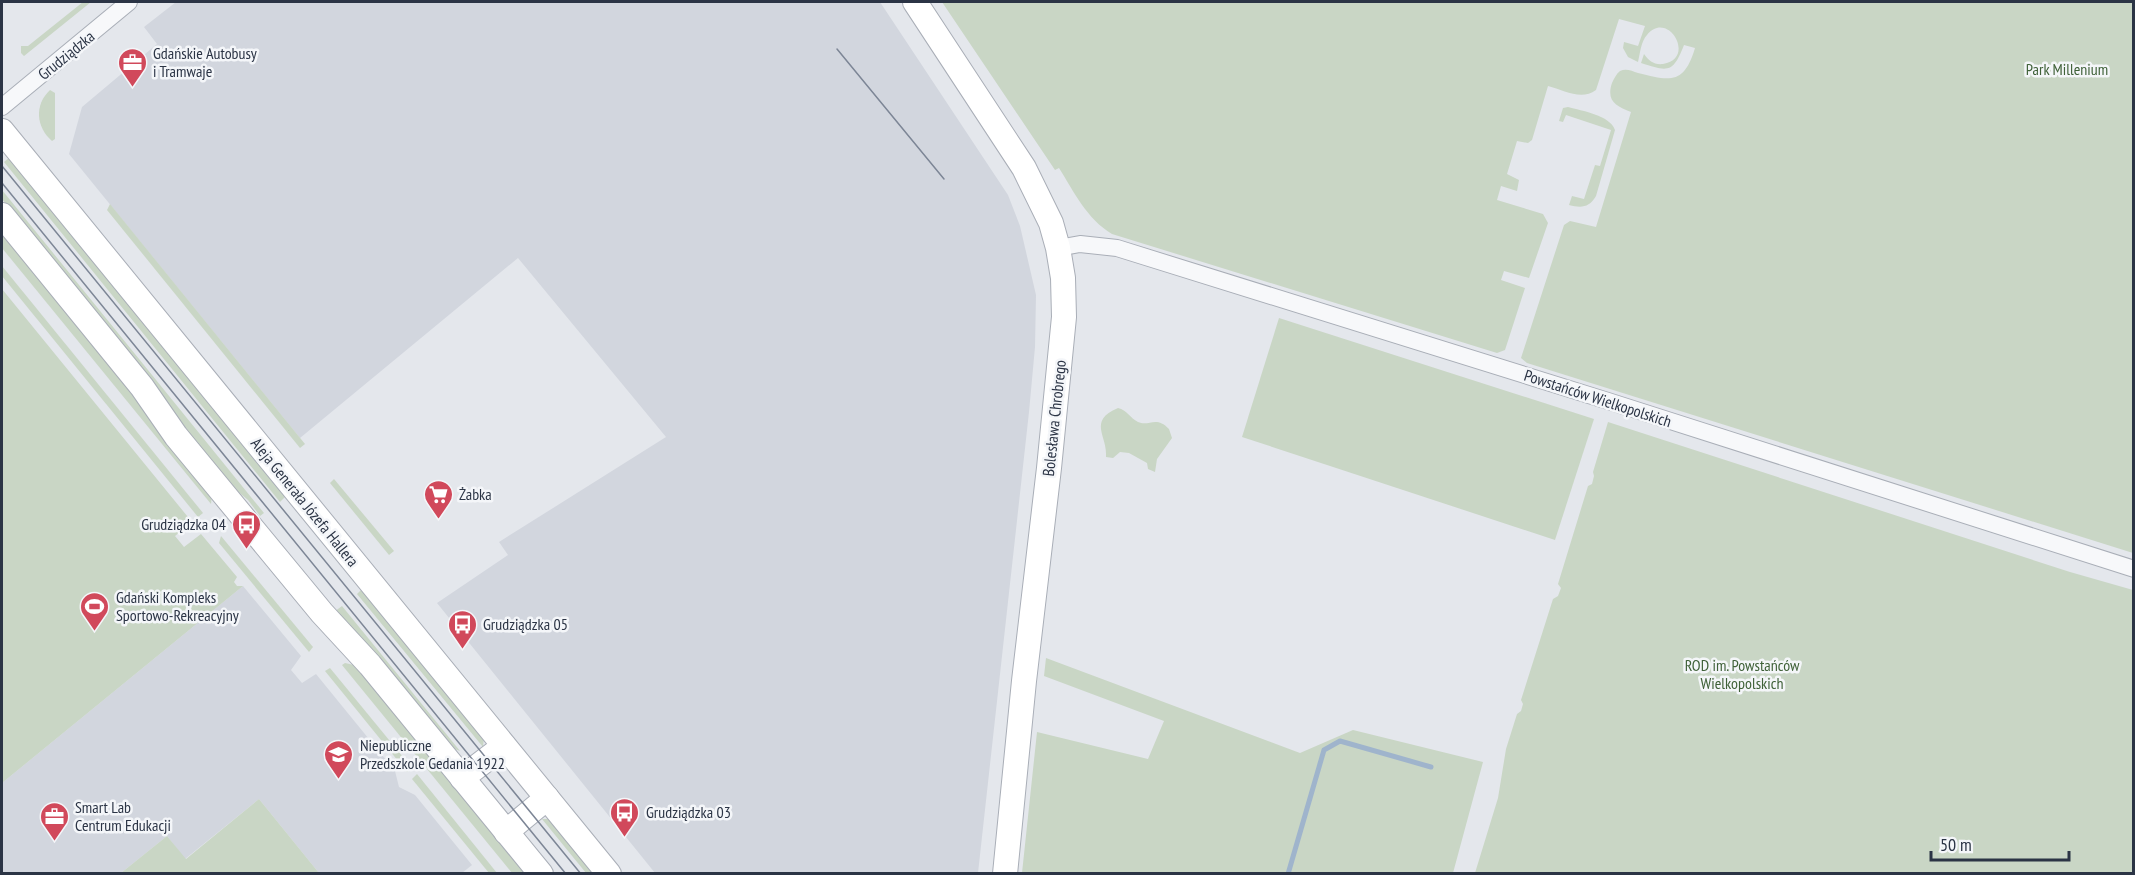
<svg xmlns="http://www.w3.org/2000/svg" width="2135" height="875" viewBox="0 0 2135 875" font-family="'PT Sans Narrow',sans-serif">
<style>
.built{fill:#d2d6de}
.green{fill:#c9d6c5}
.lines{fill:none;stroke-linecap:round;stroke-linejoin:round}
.stream{stroke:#9fb4cc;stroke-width:5}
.street-casing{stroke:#a9aeb7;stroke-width:18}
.secondary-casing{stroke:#a9aeb7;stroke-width:26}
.street{stroke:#f7f8fa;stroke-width:16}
.secondary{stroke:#fff;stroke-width:24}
.tram{stroke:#7d8696;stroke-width:1.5}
.labels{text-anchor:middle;stroke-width:5;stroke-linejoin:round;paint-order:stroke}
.poi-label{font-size:16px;fill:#2b3445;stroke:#f4f6f9;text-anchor:start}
.street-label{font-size:16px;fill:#2b3445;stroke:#f4f6f9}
.park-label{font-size:16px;fill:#3f6138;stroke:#f4f6f9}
</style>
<rect width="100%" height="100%" fill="#e4e7ec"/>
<g class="built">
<path d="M 176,2 L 880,2 L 1008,195 L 1020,226 L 1036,295 L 1035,347 L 1029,412 L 978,873 L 655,873 L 437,603 L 508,555 L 499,542 L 666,437 L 518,258 L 300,438 L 69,154 L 82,107 L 157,44 L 144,27 Z"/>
<path d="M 243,586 L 301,656 L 291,670 L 302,683 L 316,674 L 395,771 L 399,787 L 415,795 L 472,865 L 462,873 L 319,873 L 259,799 L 185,859 L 167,836 L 121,873 L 2,874 L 2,783 Z"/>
</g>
<g class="green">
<path d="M 83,2 L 91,2 L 24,56 L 21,53 L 21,46 L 28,46 Z"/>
<path d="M 942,2 L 2133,2 L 2133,553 L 1527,363 L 1521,358 L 1564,225 L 1570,221 L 1596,227 L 1631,112 C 1616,106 1606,101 1612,83 C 1614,79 1616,74 1620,71 C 1626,68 1632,71 1638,73 C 1670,81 1684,85 1695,48 L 1684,45 C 1673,73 1669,72 1641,63 L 1644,54 C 1649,61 1654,65 1663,64 C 1697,59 1668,9 1647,35 C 1641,41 1640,54 1638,62 L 1628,57 L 1623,48 L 1624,42 L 1638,46 L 1645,26 L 1619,19 L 1596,90 C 1581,101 1564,90 1548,86 L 1532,140 L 1528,143 L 1517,141 L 1507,174 L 1519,180 L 1517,191 L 1501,186 L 1497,200 L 1543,214 L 1548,223 L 1529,278 L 1504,271 L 1501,280 L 1525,288 L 1505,350 L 1497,353 L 1112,234 C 1087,219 1074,192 1059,168 L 1055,170 Z"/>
<path d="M 50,90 L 55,93 L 55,139 L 52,141 C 36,127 34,105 50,90 Z"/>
<path d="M 1568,107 C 1582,111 1610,115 1615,130 L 1596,196 C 1589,208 1581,208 1569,205 L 1572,196 L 1584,199 L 1595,165 L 1600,166 L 1611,130 L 1566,115 L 1563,122 L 1559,121 L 1563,108 Z"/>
<path d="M 10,157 L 286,496 L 280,502 L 4,162 Z"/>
<path d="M 2,190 L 264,513 L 260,516 L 248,500 L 217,474 L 153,384 L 2,199 Z"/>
<path d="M 110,204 L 305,444 L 300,448 L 107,210 Z"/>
<path d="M 2,230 L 209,485 L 212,495 L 211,504 L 2,248 Z"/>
<path d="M 2,266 L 203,513 L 198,517 L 2,276 Z"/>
<path d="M 2,289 L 192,522 L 175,536 L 184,547 L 201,534 L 237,577 L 234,582 L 237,586 L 243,586 L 2,783 Z"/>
<path d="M 1279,318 L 1594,419 L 1555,540 L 1242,437 Z"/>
<path d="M 1118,408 C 1127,410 1130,418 1138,422 C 1149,427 1156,415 1169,429 L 1172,438 L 1157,459 L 1155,472 L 1148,469 L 1147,463 L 1129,453 L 1120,452 L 1113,458 L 1106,457 C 1108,436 1087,421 1118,408 Z"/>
<path d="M 1608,422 L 2070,572 L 2133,590 L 2133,873 L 1475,873 L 1498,798 L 1506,749 L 1517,714 L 1521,711 L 1523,704 L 1521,700 L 1553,599 L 1558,596 L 1561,588 L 1558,584 L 1588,486 L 1592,484 L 1594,476 L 1593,472 Z"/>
<path d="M 334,479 L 394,551 L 389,555 L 330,483 Z"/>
<path d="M 221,536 L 313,647 L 309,652 L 219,543 Z"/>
<path d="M 362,589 L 484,737 L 483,747 L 357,594 Z"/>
<path d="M 342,606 L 460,751 L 452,748 L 330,615 Z"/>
<path d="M 1046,658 L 1300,753 L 1353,730 L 1483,762 L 1453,873 L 1022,873 L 1037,732 L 1148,759 L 1164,721 L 1044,676 Z"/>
<path d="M 345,663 L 354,665 L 528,873 L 512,873 L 342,665 Z"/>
<path d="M 330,668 L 412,768 L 407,772 L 325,671 Z"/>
<path d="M 417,774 L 497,873 L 489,873 L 412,779 Z"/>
<path d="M 259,799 L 319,873 L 121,873 L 167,836 L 186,859 Z"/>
<path d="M 542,819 L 548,819 L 552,821 L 596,873 L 586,873 Z"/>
</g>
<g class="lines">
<path class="stream" d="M 1288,874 L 1324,750 L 1340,741 L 1431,767"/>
<defs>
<g id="street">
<path d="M 2,107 L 129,2"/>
<path d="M 1058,248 L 1080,244 L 1117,248 L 1608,401 L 2134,569"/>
</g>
<g id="secondary">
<path d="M 915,2 L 1024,168 L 1051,223 L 1058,248 L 1063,278 L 1064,317 L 1049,468 L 1024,681 L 1005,874"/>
<path d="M 2,131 L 609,874"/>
<path d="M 2,215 L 142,387 L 176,436 L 322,613 L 370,665 L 541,874"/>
<path d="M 462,778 L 504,746"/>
<path d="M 506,832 L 547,798"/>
</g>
</defs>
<use href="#street" class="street-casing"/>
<use href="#secondary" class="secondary-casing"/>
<use href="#street" class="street"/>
<use href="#secondary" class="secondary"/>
<g class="tram">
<path d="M 837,49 L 944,179"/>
<path d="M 2,166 L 581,874"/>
<path d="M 2,183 L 566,874"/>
</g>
</g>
<defs>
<symbol id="office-pin" viewBox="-11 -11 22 30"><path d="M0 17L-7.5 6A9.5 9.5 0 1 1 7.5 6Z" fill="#d1495b" stroke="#f4f6f9"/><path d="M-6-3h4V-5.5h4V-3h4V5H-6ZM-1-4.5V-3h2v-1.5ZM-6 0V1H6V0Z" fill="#fff"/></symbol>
<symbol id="supermarket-pin" viewBox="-11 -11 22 30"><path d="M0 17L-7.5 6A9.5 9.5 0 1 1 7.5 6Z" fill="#d1495b" stroke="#f4f6f9"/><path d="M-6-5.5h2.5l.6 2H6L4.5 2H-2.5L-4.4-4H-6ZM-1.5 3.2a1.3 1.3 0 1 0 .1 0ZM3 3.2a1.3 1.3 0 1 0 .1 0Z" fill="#fff"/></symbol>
<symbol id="bus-pin" viewBox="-11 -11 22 30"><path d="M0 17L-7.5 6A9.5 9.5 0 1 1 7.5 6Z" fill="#d1495b" stroke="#f4f6f9"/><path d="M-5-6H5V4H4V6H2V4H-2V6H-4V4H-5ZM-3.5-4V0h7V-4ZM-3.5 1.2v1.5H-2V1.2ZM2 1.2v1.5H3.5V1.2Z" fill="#fff"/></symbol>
<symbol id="stadium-pin" viewBox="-11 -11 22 30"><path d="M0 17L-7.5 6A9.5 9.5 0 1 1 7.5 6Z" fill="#d1495b" stroke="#f4f6f9"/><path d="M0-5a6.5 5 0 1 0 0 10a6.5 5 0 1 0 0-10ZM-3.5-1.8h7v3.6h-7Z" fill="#fff"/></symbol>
<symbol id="school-pin" viewBox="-11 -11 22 30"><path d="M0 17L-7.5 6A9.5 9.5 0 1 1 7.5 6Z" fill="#d1495b" stroke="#f4f6f9"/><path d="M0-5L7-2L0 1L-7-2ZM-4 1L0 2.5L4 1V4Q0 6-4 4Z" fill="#fff"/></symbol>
</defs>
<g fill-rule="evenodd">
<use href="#office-pin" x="116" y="46" width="33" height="45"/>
<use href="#supermarket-pin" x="422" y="478" width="33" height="45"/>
<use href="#bus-pin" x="230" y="508" width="33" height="45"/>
<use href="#stadium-pin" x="78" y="590" width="33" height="45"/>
<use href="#bus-pin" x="446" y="608" width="33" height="45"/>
<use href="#school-pin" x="322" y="738" width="33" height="45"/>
<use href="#bus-pin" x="608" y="796" width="33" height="45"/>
<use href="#office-pin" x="38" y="800" width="33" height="45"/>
</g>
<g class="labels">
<g class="poi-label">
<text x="153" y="59">Gdańskie Autobusy<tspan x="153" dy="18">i Tramwaje</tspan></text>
<text x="459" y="500">Żabka</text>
<text x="226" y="530" text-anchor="end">Grudziądzka 04</text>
<text x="116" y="603">Gdański Kompleks<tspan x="116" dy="18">Sportowo-Rekreacyjny</tspan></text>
<text x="483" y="630">Grudziądzka 05</text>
<text x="360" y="751">Niepubliczne<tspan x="360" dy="18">Przedszkole Gedania 1922</tspan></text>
<text x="75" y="813">Smart Lab<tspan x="75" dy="18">Centrum Edukacji</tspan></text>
<text x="646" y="818">Grudziądzka 03</text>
</g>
<g class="street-label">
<text transform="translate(66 55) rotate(-39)" y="6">Grudziądzka</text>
<text transform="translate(1598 398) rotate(18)" y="6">Powstańców Wielkopolskich</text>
<text transform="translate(1054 418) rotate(-84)" y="6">Bolesława Chrobrego</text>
<text transform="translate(305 502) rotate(51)" y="6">Aleja Generała Józefa Hallera</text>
</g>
<g class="park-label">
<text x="2067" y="75">Park Millenium</text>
<text x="1742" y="671">ROD im. Powstańców<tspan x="1742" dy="18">Wielkopolskich</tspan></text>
</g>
</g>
<rect width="2135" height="875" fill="none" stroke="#2b3445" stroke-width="6"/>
<path d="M1931 851v9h138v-9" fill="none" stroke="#2b3445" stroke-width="3"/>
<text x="1940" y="851" font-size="18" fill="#2b3445" stroke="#f4f6f9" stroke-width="4.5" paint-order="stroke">50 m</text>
</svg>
